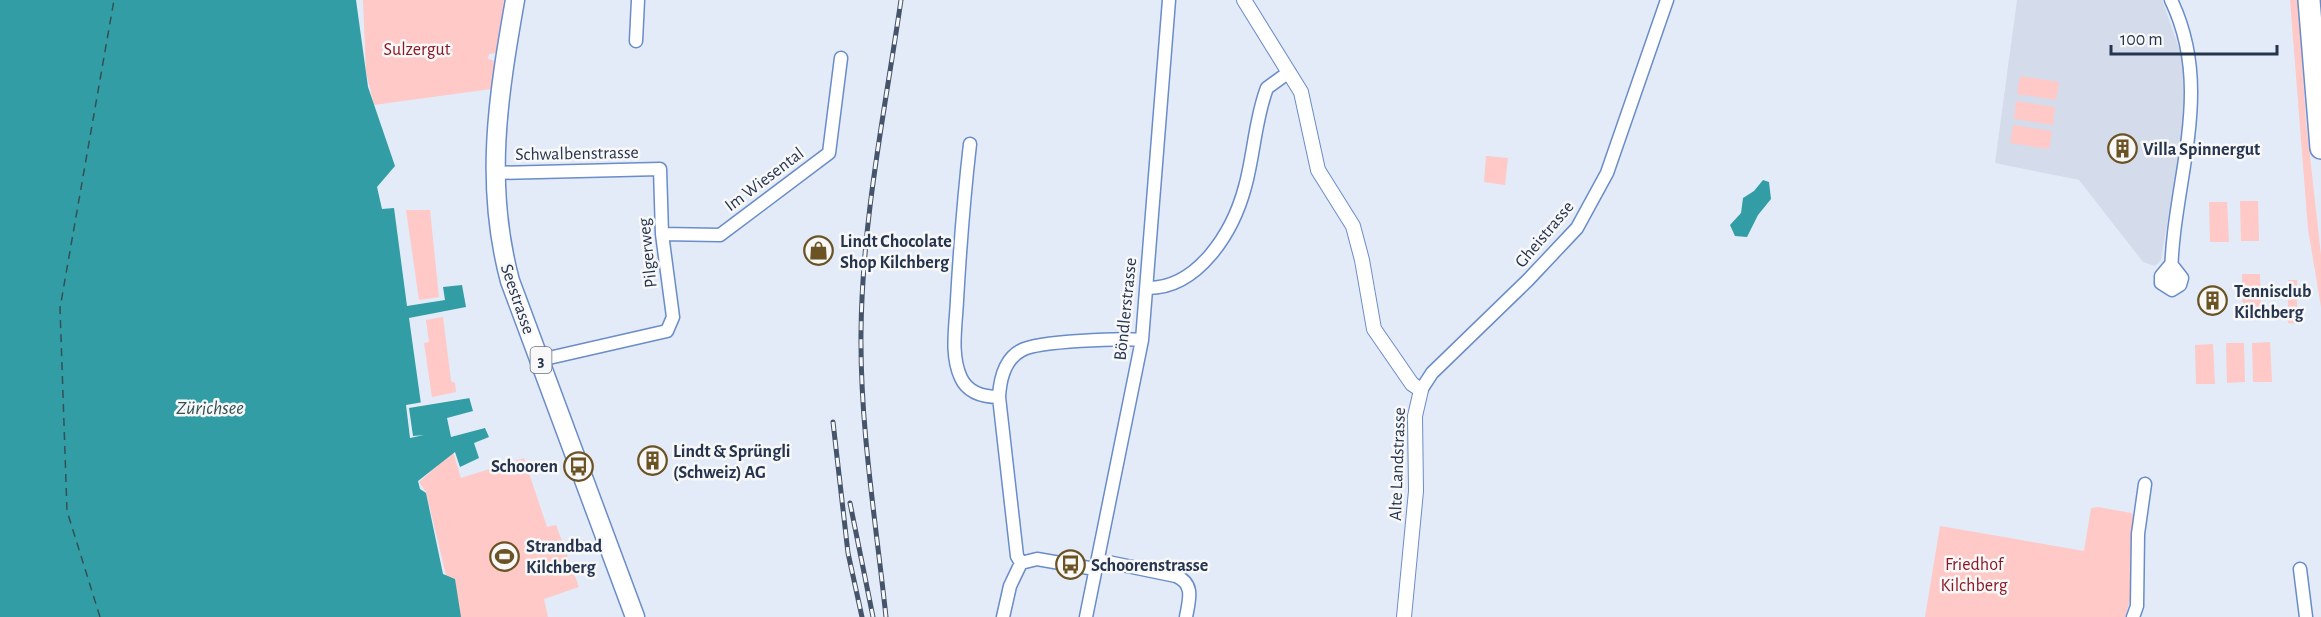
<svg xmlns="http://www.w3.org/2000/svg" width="2321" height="617" font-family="'Alegreya Sans',sans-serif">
<rect width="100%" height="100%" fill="#e3ebf8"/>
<path fill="#d4dceb" d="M2017 0H2162L2184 62 2186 90 2181 141 2161 260 2155 266 2143 262 2079 180 1995 163Z"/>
<path fill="#fec9c6" d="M363 0H504L496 53 489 54 488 59 495 61 491 89 374 105 366 72Z
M2290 0H2298L2306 121 2321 255V307L2308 229Z
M2020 76 2059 82 2056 100 2017 94Z
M2016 101 2055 107 2053 125 2014 119Z
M2013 125 2052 131 2049 149 2010 143Z
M1486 156 1508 158 1505 185 1484 182Z
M2240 201H2258L2259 241H2241Z
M2209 202H2227L2229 242H2210Z
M406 210H430L439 297 419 300Z
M2242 274H2260L2261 313 2243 314Z
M2288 280H2297V324L2288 323Z
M443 317 451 381 455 383 456 392 432 397 424 343 429 342 426 320Z
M2270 342 2272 382H2253L2252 343Z
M2226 343H2244L2245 382 2227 383Z
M2213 344 2215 384H2196L2195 345Z
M453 452 461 478 524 458 547 527 556 525 579 587 544 599 548 617H456L426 492 419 482Z
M2098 507 2131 513 2133 515 2131 597 2125 617H1925L1940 526 2084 551 2091 508Z"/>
<path fill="#329da5" d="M0 0H356L368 87 395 166 377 187 382 209 394 208 407 306 445 300 443 287 462 285 466 307 409 318 421 404 469 397 473 411 447 418 451 437 485 428 489 437 474 443 479 458 460 467 455 452 418 481 420 489 426 493 443 574 455 579 461 617H0Z
M1763 180 1769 182 1771 199 1758 215 1747 237 1735 236 1730 225 1741 213 1743 198 1754 191Z"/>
<path fill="#e3ebf8" d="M469 394 470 398 409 408 413 436 424 435 410 438 406 405Z"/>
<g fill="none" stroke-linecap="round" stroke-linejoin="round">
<path stroke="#325154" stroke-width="1.5" stroke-dasharray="8 6" stroke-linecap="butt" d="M100 617 67 511 60 308 114 0"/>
<defs>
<path id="minor" d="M636 41 638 0
M970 144C964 196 960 248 957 300 956 325 950 355 961 378 968 393 983 397 999 397
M494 173 660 169 662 234 673 317 667 331 540 360
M662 234 720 235 829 153 841 58
M2171 264 2182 278 2180 285 2172 290 2161 283V276Z
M2171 280C2171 183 2216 93 2171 0
M1147 288C1198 289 1233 232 1245 187 1254 155 1255 119 1267 88L1289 72
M1421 390 1432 373 1528 280 1577 228 1607 173 1667 0
M1098 560 1176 576C1195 584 1189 600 1186 617
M1021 563 1017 556 999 397C1000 379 1004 359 1022 350 1039 341 1121 338 1142 340
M2300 569 2306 617
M1003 617 1010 586 1021 563 1037 559 1095 569
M1086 617 1142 340 1169 0
M2133 617 2137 606 2138 534 2145 484"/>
<path id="tertiary" d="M1244 0 1301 92 1318 170 1353 226 1362 260 1374 329 1412 384 1421 390 1415 416 1416 491 1404 617"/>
<path id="primary" d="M515 0C498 97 484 184 510 281L635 617"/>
<path id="motorway" d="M2309 0 2321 148"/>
</defs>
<use href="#minor" stroke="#6a8cc9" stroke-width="15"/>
<use href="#tertiary" stroke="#6a8cc9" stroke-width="16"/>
<use href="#primary" stroke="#6a8cc9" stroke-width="21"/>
<use href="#motorway" stroke="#6a8cc9" stroke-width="24"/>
<use href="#minor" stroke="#fff" stroke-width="12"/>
<use href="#tertiary" stroke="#fff" stroke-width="14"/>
<use href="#primary" stroke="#fff" stroke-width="18"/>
<use href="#motorway" stroke="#fff" stroke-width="21"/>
<defs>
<path id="rail" d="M833 422 848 553 862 617
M850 503 873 617
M886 617C876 523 860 427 861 333 862 221 885 110 901 0"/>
</defs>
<use href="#rail" stroke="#45536b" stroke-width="5"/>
<use href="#rail" stroke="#f8f8f8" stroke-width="3" stroke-dasharray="9" stroke-linecap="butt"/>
</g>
<defs>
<symbol id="building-ring" viewBox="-11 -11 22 22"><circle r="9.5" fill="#f8f8f8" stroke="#6b5324" stroke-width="1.5"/><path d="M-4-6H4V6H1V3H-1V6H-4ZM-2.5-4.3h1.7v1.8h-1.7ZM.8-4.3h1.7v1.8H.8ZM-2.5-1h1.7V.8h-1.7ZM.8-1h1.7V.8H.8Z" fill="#6b5324"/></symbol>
<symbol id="shop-ring" viewBox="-11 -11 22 22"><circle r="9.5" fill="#f8f8f8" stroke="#6b5324" stroke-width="1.5"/><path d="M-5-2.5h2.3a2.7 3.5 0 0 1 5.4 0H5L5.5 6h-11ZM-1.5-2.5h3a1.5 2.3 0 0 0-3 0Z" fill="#6b5324"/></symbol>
<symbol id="bus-ring" viewBox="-11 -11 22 22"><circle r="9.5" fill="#f8f8f8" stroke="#6b5324" stroke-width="1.5"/><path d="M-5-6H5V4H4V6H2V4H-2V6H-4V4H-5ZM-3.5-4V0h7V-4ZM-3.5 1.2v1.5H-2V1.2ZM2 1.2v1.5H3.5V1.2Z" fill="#6b5324"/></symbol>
<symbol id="stadium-ring" viewBox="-11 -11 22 22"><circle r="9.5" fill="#f8f8f8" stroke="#6b5324" stroke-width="1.5"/><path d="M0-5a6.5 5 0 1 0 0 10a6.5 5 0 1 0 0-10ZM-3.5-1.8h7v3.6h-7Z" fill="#6b5324"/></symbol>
</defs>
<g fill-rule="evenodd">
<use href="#building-ring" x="2106" y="132" width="33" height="33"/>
<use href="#shop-ring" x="802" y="234" width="33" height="33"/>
<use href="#building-ring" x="2196" y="284" width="33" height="33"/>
<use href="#building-ring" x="636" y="444" width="33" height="33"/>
<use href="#bus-ring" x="562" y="450" width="33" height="33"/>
<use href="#stadium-ring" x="488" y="540" width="33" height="33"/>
<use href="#bus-ring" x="1054" y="548" width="33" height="33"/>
</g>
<g text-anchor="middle" stroke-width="5" stroke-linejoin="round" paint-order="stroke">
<rect fill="#f8f8f8" stroke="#657082" stroke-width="1.5" x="530.5" y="347" width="21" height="26" rx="4.5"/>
<g font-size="16" font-weight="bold" fill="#26354f">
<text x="541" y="366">3</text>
</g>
<g font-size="18" fill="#8c1824" stroke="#f8f8f8">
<text x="417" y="55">Sulzergut</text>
<text x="1974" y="570">Friedhof<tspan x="1974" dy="21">Kilchberg</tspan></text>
</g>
<g font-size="18" font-weight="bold" fill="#26354f" stroke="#f8f8f8" text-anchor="start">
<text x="2143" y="155">Villa Spinnergut</text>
<text x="840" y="247">Lindt Chocolate<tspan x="840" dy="21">Shop Kilchberg</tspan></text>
<text x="2234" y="297">Tennisclub<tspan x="2234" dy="21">Kilchberg</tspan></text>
<text x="673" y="457">Lindt &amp; Sprüngli<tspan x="673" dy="21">(Schweiz) AG</tspan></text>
<text x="558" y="472" text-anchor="end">Schooren</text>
<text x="526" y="552">Strandbad<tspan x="526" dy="21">Kilchberg</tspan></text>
<text x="1091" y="571">Schoorenstrasse</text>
</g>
<g font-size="18" fill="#26354f" stroke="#f8f8f8">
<text transform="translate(577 153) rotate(-1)" y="6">Schwalbenstrasse</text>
<text transform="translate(764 179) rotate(-37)" y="6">Im Wiesental</text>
<text transform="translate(1544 234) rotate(-50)" y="6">Gheistrasse</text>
<text transform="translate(647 253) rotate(-96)" y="6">Pilgerweg</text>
<text transform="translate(518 299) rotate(71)" y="6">Seestrasse</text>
<text transform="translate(1125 309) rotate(-84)" y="6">Böndlerstrasse</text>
<text transform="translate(1397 464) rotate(-88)" y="6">Alte Landstrasse</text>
</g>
<g font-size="20" font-style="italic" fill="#325154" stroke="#f8f8f8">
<text x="210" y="414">Zürichsee</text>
</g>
</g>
<path d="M2111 45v9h166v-9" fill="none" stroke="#26354f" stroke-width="3"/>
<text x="2120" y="45" font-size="18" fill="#26354f" stroke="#f8f8f8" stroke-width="4.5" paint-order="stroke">100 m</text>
</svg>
